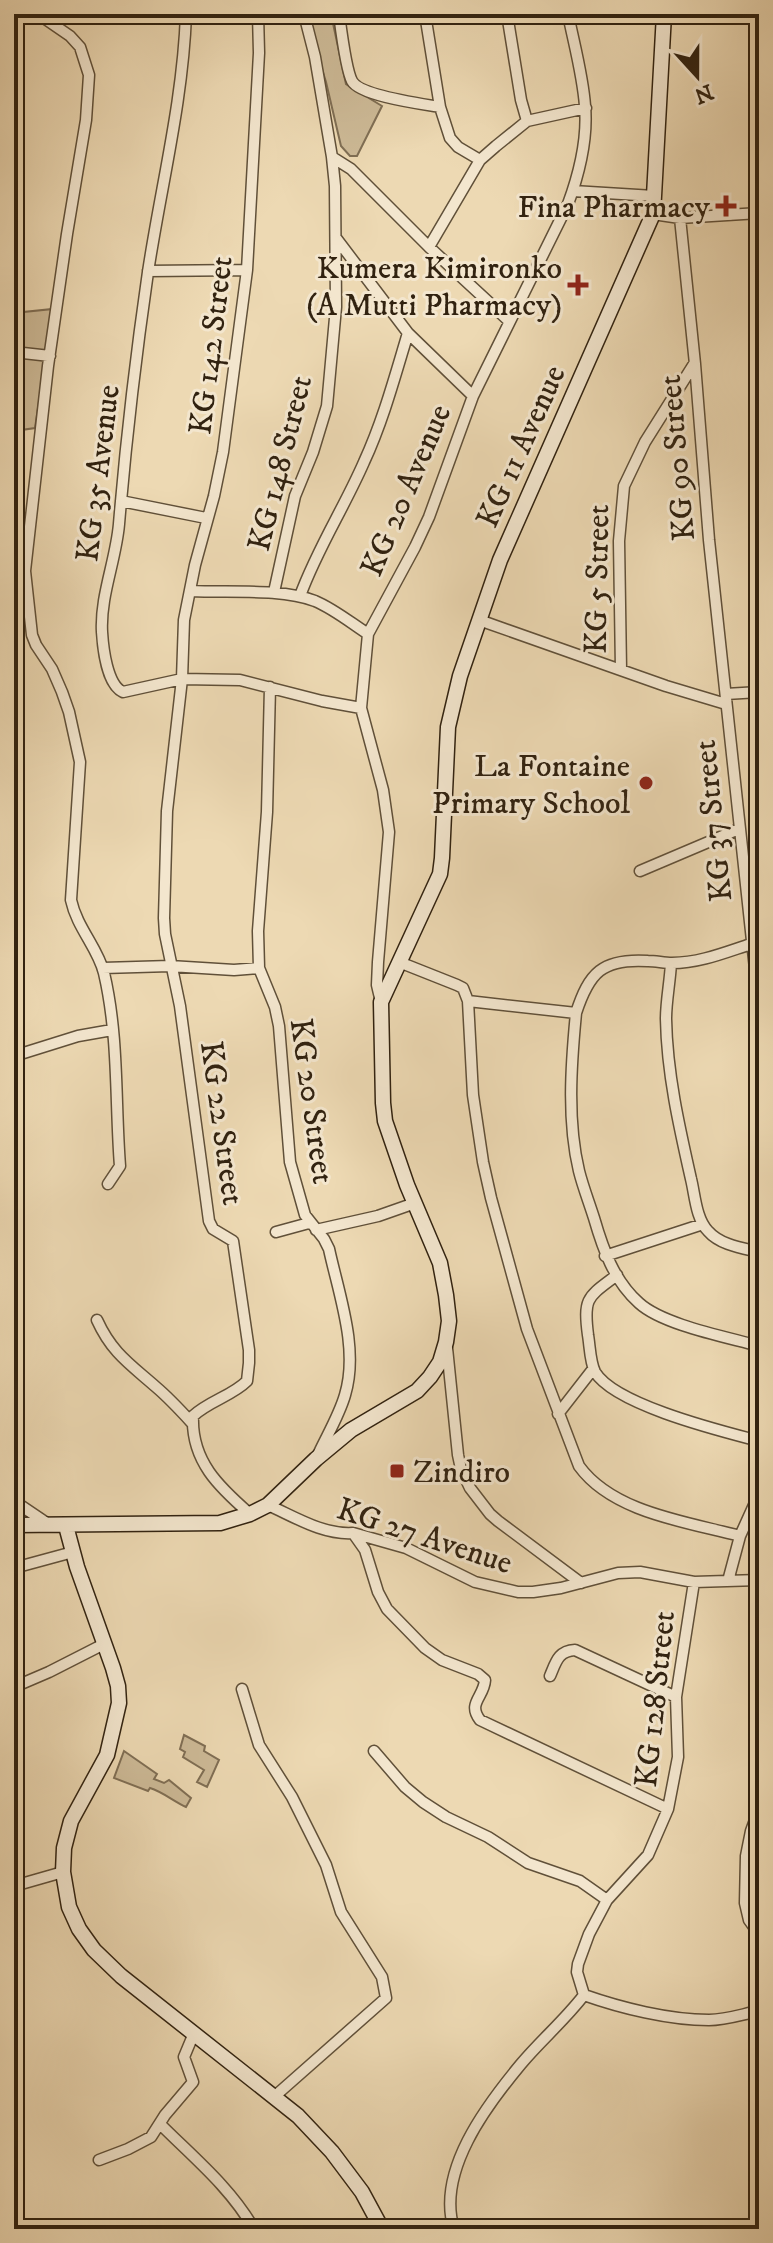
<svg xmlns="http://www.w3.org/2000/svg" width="773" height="2243" font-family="'IM FELL DW Pica',serif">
<rect width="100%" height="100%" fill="#edd9b3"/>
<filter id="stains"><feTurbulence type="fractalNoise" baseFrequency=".0025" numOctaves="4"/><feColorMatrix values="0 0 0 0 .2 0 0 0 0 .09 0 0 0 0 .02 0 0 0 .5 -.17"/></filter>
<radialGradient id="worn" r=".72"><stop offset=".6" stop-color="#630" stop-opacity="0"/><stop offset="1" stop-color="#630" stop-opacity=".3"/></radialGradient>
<path fill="#cdba97" stroke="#7f6e54" stroke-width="2" d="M305 14H331L346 84 382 106 357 156H350L341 146 326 82Z
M53 309 35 428 14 431V313Z
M184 1735 205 1746 204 1751 219 1760 207 1787 197 1782 204 1770 183 1757 185 1752 180 1749Z
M124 1751 157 1774 154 1779 164 1783 169 1780 191 1798 186 1807C173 1801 163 1792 150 1788L148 1791 114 1778Z"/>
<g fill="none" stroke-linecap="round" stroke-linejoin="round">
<defs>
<path id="minor" d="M38 14 70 36 80 47 89 75 86 120 67 234 48 366 25 571 32 635 36 645 52 669 62 692 69 712 80 762 71 900C77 928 98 948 104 973 119 1037 115 1102 120 1166L108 1184
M186 14C183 101 161 186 148 272 136 355 126 440 119 524 116 560 100 596 102 632 103 648 107 685 123 692L182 679 240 680 322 701 361 708
M339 14C341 29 346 70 352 81 360 96 423 104 440 107
M425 14 440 107 450 138 458 147 480 160
M507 14 521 100 527 121
M332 157 351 169 429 247 509 321
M573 191 654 196
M653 214 680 218 759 213
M680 218 695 364 709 540 759 1006
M336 238 408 333 473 396
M429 247 480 160 496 146 527 121 586 108
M148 271 247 270
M14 352 50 356
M121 501 206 518
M191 591C228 593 281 588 315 601 334 609 351 623 368 634
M274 592 295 496 313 452 327 406 336 307 335 186 332 157 315 57 304 14
M300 596C317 549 344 508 364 462 383 421 395 376 408 333
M479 620 666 686 726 704
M621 670 619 541 624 486 645 442 694 364
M270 687 267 812 258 931 259 968 275 1007 279 1026 290 1162 305 1215 324 1239 329 1249C339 1295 359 1349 345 1395 339 1416 326 1437 317 1457
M726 694 759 692
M640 871 739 829
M399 962 457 985 463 988 468 1001 576 1013C589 973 602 958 648 961 656 961 664 963 672 963 700 963 726 952 751 944
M671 963C670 982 666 1001 666 1019 667 1073 679 1126 691 1179 695 1195 696 1219 708 1231 720 1245 742 1248 759 1252
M103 968 170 966 234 970 259 968
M468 1001 473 1095 483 1162 491 1198 527 1329 579 1466C613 1513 688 1522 740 1536
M381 1002 377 985 378 962 389 832 383 790 361 708 368 634 415 547 429 517 473 396 568 204C579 174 588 140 585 106 583 76 574 44 568 14
M576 1013C571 1065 567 1121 579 1171 583 1187 589 1202 594 1218 603 1249 614 1281 639 1303 663 1325 727 1337 759 1346
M14 1056 78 1036 112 1030
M316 1230 378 1216 415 1203
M276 1232 309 1223
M605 1256 703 1224
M617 1275C588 1297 583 1297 588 1335 590 1347 590 1362 595 1372 615 1405 721 1431 759 1441
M97 1320C112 1353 130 1364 156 1387 169 1398 181 1411 192 1423
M447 1348 458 1455 461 1469 470 1488 490 1514 498 1521 581 1583
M558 1414 593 1369
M14 1501 48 1524
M268 1505C295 1517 323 1535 353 1533L406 1548 475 1582 518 1592H533L561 1588 618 1573 640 1572 694 1582 759 1580
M250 1514C219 1487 191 1461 193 1416 209 1401 232 1396 247 1381L249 1363V1350L233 1241 213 1229 209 1221 180 1006 165 934 164 918 167 811 182 679 184 620 195 565 214 496 223 452 247 270 259 53 258 14
M353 1533 365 1550 378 1592 387 1609 425 1648 442 1660 478 1674 485 1680C484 1697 467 1703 480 1720L668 1809
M14 1568 73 1552
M728 1581 740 1536 759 1494
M550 1676C556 1662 558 1651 575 1650L676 1697
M14 1687 49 1672 104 1644
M242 1689 259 1745 292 1797 326 1865 341 1912 382 1977 386 1998 275 2096
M374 1751 405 1787 423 1802 446 1817 488 1837 528 1863 580 1881 607 1900
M759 1809 751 1831 746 1856 745 1903 749 1920 759 1934
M14 1886 63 1872
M584 1995 577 1972 578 1964 589 1934 607 1900 648 1855 668 1809 678 1757 676 1697 694 1582
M584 1995C621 2008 669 2020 709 2020 726 2020 743 2014 759 2011
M160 2124C193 2157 231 2188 254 2229
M99 2160 128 2149 151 2137 165 2115 193 2082 184 2057 194 2033
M454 2229C436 2172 486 2106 521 2064 541 2040 564 2021 584 1995"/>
<path id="secondary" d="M14 1525 220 1523 250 1514 268 1505 316 1459 351 1430 417 1391 430 1377 440 1362 446 1342 449 1321 446 1295 440 1263 407 1185 385 1121 383 1103 381 1002 440 874 442 858 448 727 460 676 500 560 653 214 664 14
M66 1526 77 1567 113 1668 118 1686 119 1703 107 1755 71 1821 64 1848 63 1872 69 1907 79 1929 94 1950 121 1976 298 2116 332 2152 362 2192 382 2229"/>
</defs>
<use href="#minor" stroke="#605039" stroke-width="13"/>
<use href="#secondary" stroke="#312210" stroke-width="17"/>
<use href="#minor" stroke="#f3e6ce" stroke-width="10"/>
<use href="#secondary" stroke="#f3e6ce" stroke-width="14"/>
</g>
<g fill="#8f2418" stroke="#f3e6ce" stroke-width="3">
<path d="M722 194h8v8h8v8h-8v8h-8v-8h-8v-8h8z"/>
<path d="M574 273h8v8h8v8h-8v8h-8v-8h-8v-8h8z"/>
<circle cx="646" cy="783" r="8"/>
<rect x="389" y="1463" width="16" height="16" rx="4"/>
</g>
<g text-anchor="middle" stroke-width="6" stroke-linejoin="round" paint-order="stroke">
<g font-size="32" fill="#312210" stroke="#f3e6ce" text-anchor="end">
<text x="710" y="217">Fina Pharmacy</text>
<text x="562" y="278">Kumera Kimironko<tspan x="562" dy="37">(A Mutti Pharmacy)</tspan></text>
<text x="630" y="776">La Fontaine<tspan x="630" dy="37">Primary School</tspan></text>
<text x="413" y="1482" text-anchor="start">Zindiro</text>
</g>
<g font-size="32" fill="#312210" stroke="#f3e6ce">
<text transform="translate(210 345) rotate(-83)" y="11">KG 142 Street</text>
<text transform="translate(520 446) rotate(-66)" y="11">KG 11 Avenue</text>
<text transform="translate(676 458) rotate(-95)" y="11">KG 90 Street</text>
<text transform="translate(279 463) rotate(-76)" y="11">KG 148 Street</text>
<text transform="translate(97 473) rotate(-83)" y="11">KG 35 Avenue</text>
<text transform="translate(405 490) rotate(-67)" y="11">KG 20 Avenue</text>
<text transform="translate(596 579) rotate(-89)" y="11">KG 5 Street</text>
<text transform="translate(712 821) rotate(-96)" y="11">KG 37 Street</text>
<text transform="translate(313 1101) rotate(82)" y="11">KG 20 Street</text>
<text transform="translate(223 1123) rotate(82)" y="11">KG 22 Street</text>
<text transform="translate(425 1535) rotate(18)" y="11">KG 27 Avenue</text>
<text transform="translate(654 1699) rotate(-84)" y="11">KG 128 Street</text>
</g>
</g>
<rect width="773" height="2243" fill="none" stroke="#edd9b3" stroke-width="48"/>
<rect x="16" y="16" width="741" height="2211" fill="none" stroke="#312210" stroke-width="4"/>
<rect x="24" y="24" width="725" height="2195" fill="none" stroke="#312210" stroke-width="2"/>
<g transform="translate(697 76) rotate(159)" stroke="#f3e6ce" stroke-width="6" paint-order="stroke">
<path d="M0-6L14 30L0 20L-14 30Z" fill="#312210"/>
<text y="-12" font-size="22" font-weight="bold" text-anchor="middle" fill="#312210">N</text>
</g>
<rect width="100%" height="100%" filter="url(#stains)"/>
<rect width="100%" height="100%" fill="url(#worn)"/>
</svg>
